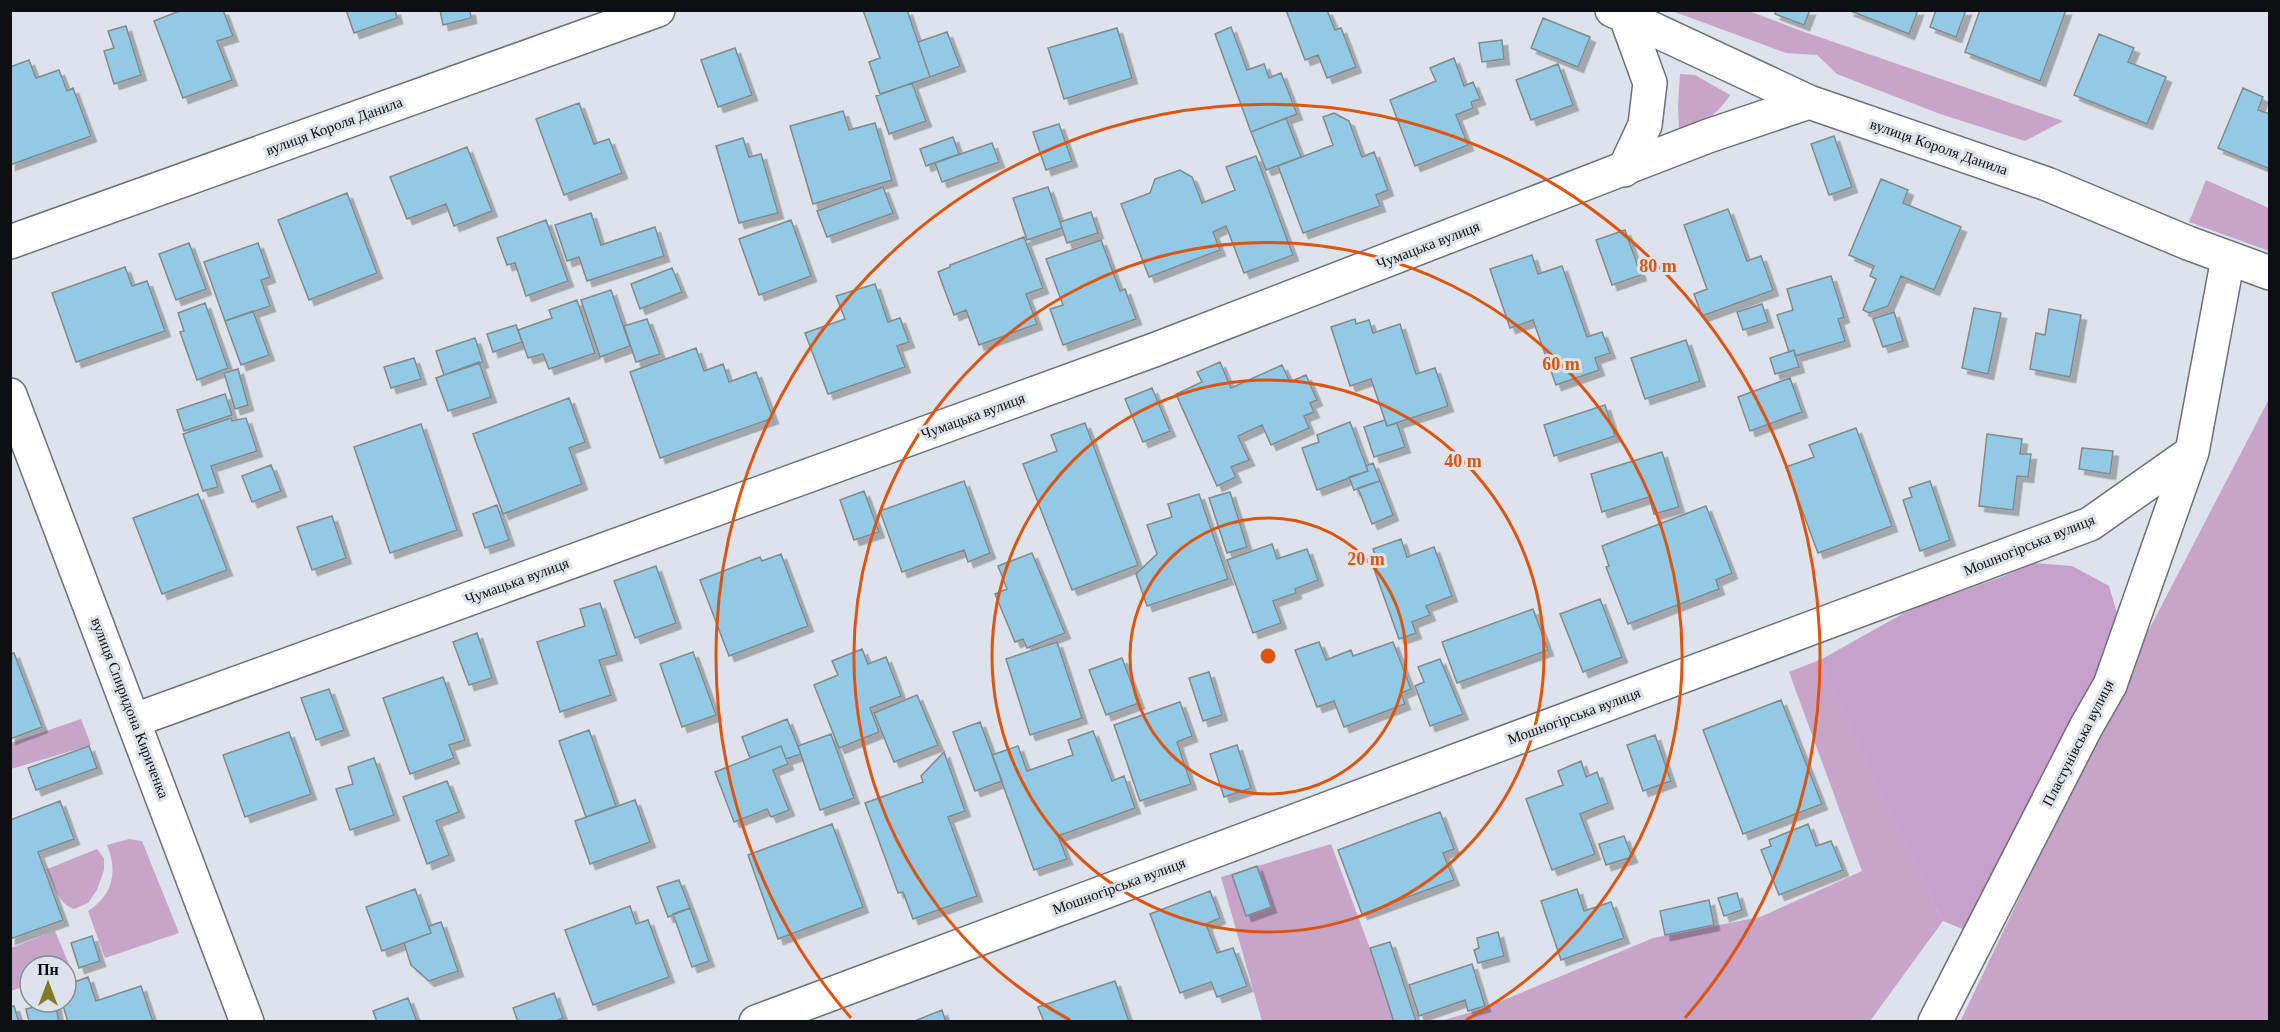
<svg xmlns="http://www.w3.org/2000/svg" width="2280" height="1032" font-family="Georgia,serif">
<defs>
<filter id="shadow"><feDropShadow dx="5.5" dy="5.5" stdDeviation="0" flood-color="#0004"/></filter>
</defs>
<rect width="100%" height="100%" fill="#dee3eb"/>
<path fill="#c7a5cb" d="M1672 11H1749L1796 29 2063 121 2025 141 1940 114 1837 74 1817 55 1786 53Z
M1680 74 1695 75 1730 95C1716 117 1702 123 1679 134L1678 105Z
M2206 180 2269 208V251L2189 222Z
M2269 399V1021L1960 1022 2128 670Z
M1822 659 1943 921 1870 1021 1437 1022 1482 1009 1653 938 1760 917 1862 871 1789 672Z
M81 719 91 745 11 769V743Z
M129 839 142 841 179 933 105 958 88 911C113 896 118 871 107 845Z
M1331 844 1397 1021H1262L1221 877Z
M97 849 104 858V870L97 890 88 903 74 909C57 903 54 885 47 869Z
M55 931 71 969 66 971V966H30V984L11 991V948Z"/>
<path fill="#c6a2ca" d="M2034 563 2072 566 2109 586 2117 613 2114 645 1967 931 1943 921 1834 689 1822 659 1911 609 1999 578Z"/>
<path fill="#92c9e4" stroke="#818a8e" stroke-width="1.5" filter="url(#shadow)" d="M182 10H223L233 36 217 41 232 80 183 98 154 21Z
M346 10H395L397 18 354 33Z
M440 10H470L471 18 443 25Z
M863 10H907L930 77 880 94 869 62 880 58Z
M1286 10H1327L1335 30 1341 28 1356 67 1327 78 1318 55 1305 60Z
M1776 10H1810L1804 25 1775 14Z
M1848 10H1918L1909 34Z
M1936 10H1966L1956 37 1930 27Z
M1980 10H2066L2040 81 1965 52Z
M1543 18 1590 37 1578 67 1531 48Z
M126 26 141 75 114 84 104 51 114 48 108 31Z
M1231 27 1247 70 1264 64 1269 78 1281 73 1297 114 1251 132 1215 34Z
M1117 28 1132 78 1064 99 1048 48Z
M947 32 960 66 930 77 918 42Z
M2099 34 2134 48 2128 62 2166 77 2147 124 2074 95Z
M1502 40 1504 59 1482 62 1479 43Z
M735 48 752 95 718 107 701 60Z
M1454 58 1464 86 1473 82 1480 99 1471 102 1473 108 1456 115 1468 145 1415 166 1390 100 1436 81 1430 68Z
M29 60 36 78 59 70 67 91 73 88 91 136 10 165V67Z
M1558 64 1573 105 1531 120 1516 80Z
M912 83 926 121 889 134 876 96Z
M2243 88 2263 97 2258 110 2270 114V169L2218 148Z
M579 103 594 144 609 139 622 173 564 195 536 119Z
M843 111 849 130 875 123 892 180 813 204 790 126Z
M1334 113 1349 121 1362 157 1374 152 1388 190 1376 195 1380 206 1303 233 1278 166 1333 145 1323 117Z
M1286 118 1301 157 1266 170 1251 132Z
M1059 124 1072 161 1046 170 1033 132Z
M1834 136 1852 187 1829 195 1811 144Z
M953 137 959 154 926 166 920 149Z
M743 138 749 157 761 154 778 213 739 223 716 146Z
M992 143 999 162 942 182 935 163Z
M467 147 492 211 454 226 446 204 407 219 390 177Z
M1256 156 1293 255 1244 273 1226 226 1213 232 1220 250 1149 277 1121 204 1150 193 1155 179 1180 170 1192 177 1202 203 1235 190 1226 167Z
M1881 179 1908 190 1903 203 1961 227 1934 290 1901 276 1888 306 1869 313 1863 310 1876 279 1870 276 1874 266 1849 255Z
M883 187 893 213 827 237 817 211Z
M1048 187 1062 228 1027 240 1013 198Z
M347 193 377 273 309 300 278 220Z
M1728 209 1747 261 1761 256 1773 290 1702 316 1694 294 1707 289 1684 225Z
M1091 212 1098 233 1067 243 1060 222Z
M591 213 601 245 655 227 664 256 587 281 579 257 567 261 555 225Z
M546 220 568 281 526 296 515 263 507 265 497 238Z
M791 220 811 276 759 295 739 239Z
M1625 230 1641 275 1612 285 1596 240Z
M1024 237 1043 288 1026 294 1037 324 979 345 966 310 954 315 938 272 950 267V265Z
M1101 240 1120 291 1125 289 1136 319 1063 345 1050 309 1063 305 1046 259Z
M189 243 206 289 176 300 159 254Z
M258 243 270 277 261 280 270 306 225 321 204 262Z
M1532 255 1538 274 1562 266 1587 337 1602 332 1610 353 1595 358 1599 370 1556 385 1533 320 1510 328 1490 269Z
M125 267 132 286 147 281 165 331 76 362 52 293Z
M672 268 682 292 640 309 631 284Z
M1831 276 1844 317 1838 319 1845 341 1795 356 1794 350 1789 352 1777 315 1793 310 1787 289Z
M875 284 888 322 900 318 909 342 897 346 905 367 828 394 805 333 845 319 836 296Z
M611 290 630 346 600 357 581 300Z
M577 300 595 353 549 369 543 354 528 358 518 330 552 318 549 310Z
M205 303 228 368 197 380 180 332 184 331 178 313Z
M1762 304 1768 322 1743 330 1737 312Z
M1974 308 2001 313 1988 374 1962 368Z
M2049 309 2081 315 2070 377 2030 369 2036 333 2045 335Z
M253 311 269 355 241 365 225 321Z
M1894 312 1903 341 1883 347 1873 319Z
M647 319 660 354 636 362 624 326Z
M1355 319 1356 324 1369 320 1373 333 1400 324 1416 374 1435 368 1448 406 1387 426 1371 379 1350 386 1331 327Z
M516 325 522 342 493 352 487 334Z
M475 338 483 362 444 375 436 351Z
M1686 340 1700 381 1645 399 1631 358Z
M696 348 704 371 723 364 729 382 756 372 773 418 660 458 630 372Z
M1794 350 1799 367 1775 374 1770 358Z
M414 358 421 379 391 388 384 367Z
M479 362 491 397 448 411 436 378Z
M1220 362 1231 388 1282 365 1290 382 1306 375 1317 400 1310 403 1314 412 1304 416 1309 428 1271 445 1262 425 1238 436 1249 460 1231 467 1236 477 1217 486 1176 394 1202 382 1197 372Z
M238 369 248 405 235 409 224 373Z
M1790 378 1802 412 1750 431 1738 397Z
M1152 388 1170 431 1143 442 1125 399Z
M225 394 232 415 184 431 177 410Z
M569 398 585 442 569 448 582 484 503 514 473 434Z
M1605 405 1615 436 1554 456 1544 425Z
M231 418 232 421 246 418 257 451 211 466 218 487 203 491 183 434Z
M1385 420 1387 426 1397 423 1405 447 1374 457 1364 427Z
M1350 422 1368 471 1317 490 1302 448 1319 442 1317 435Z
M1085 423 1138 565 1072 590 1023 464 1057 451 1051 435Z
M421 424 457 530 390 553 354 447Z
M1856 428 1892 526 1818 553 1786 467 1814 457 1809 445Z
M1987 434 2022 439 2020 454H2031L2028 477 2017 476 2013 510 1979 506Z
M2082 448 2113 451 2110 474 2079 469Z
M1662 452 1679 507 1654 514 1649 497 1602 512 1591 474Z
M1373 463 1380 481 1354 490 1349 477 1368 471 1366 466Z
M271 465 281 491 252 502 242 476Z
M964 481 990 553 968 562 964 550 902 572 880 511Z
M1380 481 1393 515 1372 524 1358 488Z
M1930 481 1950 540 1920 551 1903 500 1912 497 1909 488Z
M864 491 879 532 854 540 840 500Z
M1230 492 1247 547 1227 553 1209 498Z
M198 494 227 570 162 594 133 518Z
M1199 494 1228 579 1147 606 1136 574 1157 554 1147 525 1172 517 1168 504Z
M497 505 509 540 485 548 473 514Z
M1706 506 1732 573 1716 580 1719 589 1628 624 1606 567 1609 566 1602 546Z
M332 516 346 558 312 570 297 527Z
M1401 539 1407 557 1434 547 1452 596 1426 606 1430 615 1412 622 1416 633 1399 639 1374 569 1379 567 1373 549Z
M1272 544 1277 559 1307 549 1318 580 1295 589 1296 593 1273 601 1281 623 1253 633 1227 560Z
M1032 553 1065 633 1027 648 1023 639 1015 642 995 594 1007 589 998 566Z
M781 554 808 626 729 656 700 580 760 557 762 561Z
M656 566 676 623 635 638 614 581Z
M1600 599 1622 657 1583 672 1560 614Z
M600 603 617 655 599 660 611 695 560 712 537 642 585 626 580 609Z
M1533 609 1548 650 1457 683 1442 642Z
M477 633 492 678 469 685 453 642Z
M1057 642 1082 718 1030 735 1006 659Z
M1319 642 1326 660 1351 650 1353 656 1393 642 1411 689 1401 693 1405 704 1344 727 1334 701 1317 707 1295 650Z
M862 649 868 664 886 657 901 696 870 708 879 732 839 748 814 685 838 675 832 661Z
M693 652 716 715 682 727 660 664Z
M14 653 42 727 10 739V654Z
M1122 658 1139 703 1106 715 1089 670Z
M1440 659 1463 714 1430 726 1415 686 1424 682 1418 667Z
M1209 672 1222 715 1203 721 1189 678Z
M443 677 465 740 449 745 454 758 410 774 383 698Z
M329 689 344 730 316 740 301 698Z
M917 695 938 745 894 762 874 713Z
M1781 700 1822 804 1743 834 1703 730Z
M1180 702 1192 736 1177 742 1191 784 1140 801 1114 725Z
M787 719 801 754 786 759 781 746 750 758 742 737Z
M980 722 1002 781 975 791 953 732Z
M589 730 616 806 586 817 559 741Z
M1093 731 1112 781 1124 776 1135 808 1058 836 1067 859 1034 870 992 755 1018 746 1027 771 1073 755 1068 740Z
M289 732 311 794 245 817 223 755Z
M831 734 854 798 820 810 798 746Z
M1655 735 1671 781 1643 791 1627 745Z
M1237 745 1251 788 1224 797 1210 754Z
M89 746 97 768 36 790 28 768Z
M781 746 788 764 773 770 789 810 771 817 767 809 734 822 715 772Z
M944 752 965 811 948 817 977 896 913 919 903 892 898 893 865 803 923 782 921 776Z
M374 758 394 815 350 830 336 789 353 784 348 767Z
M1581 761 1586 777 1597 772 1608 803 1580 814 1595 854 1552 870 1526 799 1563 785 1558 771Z
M447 781 459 812 436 821 449 855 427 864 403 797Z
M635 800 650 842 590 864 575 821Z
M60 801 74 839 38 852 63 920 10 939V820Z
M1440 812 1454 849 1443 853 1454 880 1362 914 1338 850Z
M832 824 863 907 778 939 748 855Z
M1808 824 1816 846 1831 841 1843 870 1779 895 1761 850 1771 846 1769 840Z
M1624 836 1632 857 1606 865 1599 844Z
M1257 866 1271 907 1246 916 1232 875Z
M679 880 690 908 668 917 657 887Z
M415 889 431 933 382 951 366 907Z
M1577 889 1584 911 1611 902 1624 938 1561 960 1541 901Z
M1210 891 1220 918 1206 924 1217 953 1233 948 1247 986 1217 997 1211 982 1180 993 1150 914Z
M1737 893 1742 910 1724 916 1718 898Z
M1709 900 1714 925 1665 935 1660 911Z
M630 906 636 924 648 920 669 977 593 1005 565 930Z
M690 908 709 961 692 967 673 914Z
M441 922 458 971 429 981 411 965 404 943 431 933 429 926Z
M1498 932 1504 956 1478 963 1474 950 1479 948 1477 938Z
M92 936 100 961 79 968 71 943Z
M1390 942 1416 1021 1414 1022H1394L1370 948Z
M1472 964 1485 1006 1468 1011 1465 1000 1419 1016 1409 985Z
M88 977 96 1001 141 986 153 1022H68L62 1002H66V985Z
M1115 981 1129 1022H1044L1038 1007Z
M554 993 563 1018 554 1022H518L513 1008Z
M408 998 417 1022H377L373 1011Z
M55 1002 59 1022H29L26 1009Z
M14 1006 19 1022H10V1007Z
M942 1010 946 1022H912Z"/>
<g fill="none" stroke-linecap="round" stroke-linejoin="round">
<defs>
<path id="minor" d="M1612 10 1809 102 2047 184 2188 243 2270 273
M1624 170 1645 125 1650 83 1626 17
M10 242 658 10
M10 395 247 1022
M135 720 1154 350 1708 136 1809 102
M756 1022 2090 524 2192 452 2228 258
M1935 1022 2086 727 2110 685 2192 452"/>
</defs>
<use href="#minor" stroke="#6c7077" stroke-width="36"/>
<use href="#minor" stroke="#fff" stroke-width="33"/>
</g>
<g fill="none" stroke="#dd550c" stroke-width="3">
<circle cx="1268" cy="656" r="138"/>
<circle cx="1268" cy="656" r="276"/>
<path d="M1070 1020A414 414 0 1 1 1466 1020"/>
<path d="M851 1018A552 552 0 1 1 1685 1018"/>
</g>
<g text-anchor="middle" stroke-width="6" stroke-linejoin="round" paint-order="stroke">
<g font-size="15" fill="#0e0f12" stroke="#dee3eb">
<text transform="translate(334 126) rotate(-20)" y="5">вулиця Короля Данила</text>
<text transform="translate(1939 147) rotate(19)" y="5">вулиця Короля Данила</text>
<text transform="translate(1428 245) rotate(-21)" y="5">Чумацька вулиця</text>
<text transform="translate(973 416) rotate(-20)" y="5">Чумацька вулиця</text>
<text transform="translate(2029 545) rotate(-22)" y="5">Мошногірська вулиця</text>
<text transform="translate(517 581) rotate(-20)" y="5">Чумацька вулиця</text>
<text transform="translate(130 708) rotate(69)" y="5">вулиця Спиридона Кириченка</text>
<text transform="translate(1574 716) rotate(-20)" y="5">Мошногірська вулиця</text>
<text transform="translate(2078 743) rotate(-63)" y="5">Пластунівська вулиця</text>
<text transform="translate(1119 886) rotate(-20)" y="5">Мошногірська вулиця</text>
</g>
</g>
<circle cx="1268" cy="656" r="9" fill="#dd550c" stroke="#dee3eb" stroke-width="3"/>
<g font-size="18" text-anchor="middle" font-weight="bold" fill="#dd550c" stroke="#dee3eb" stroke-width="6" stroke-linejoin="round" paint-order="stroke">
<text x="1658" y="272">80 m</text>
<text x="1561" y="370">60 m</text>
<text x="1463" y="467">40 m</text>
<text x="1366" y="565">20 m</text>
</g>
<rect width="2280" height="1032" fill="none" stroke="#0e0f12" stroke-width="24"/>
<g transform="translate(48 984)"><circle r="28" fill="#dee3eb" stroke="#8b8e94" stroke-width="1.5"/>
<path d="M0-4.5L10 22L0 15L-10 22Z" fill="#817c23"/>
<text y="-9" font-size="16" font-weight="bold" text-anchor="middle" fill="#0e0f12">Пн</text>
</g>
</svg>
